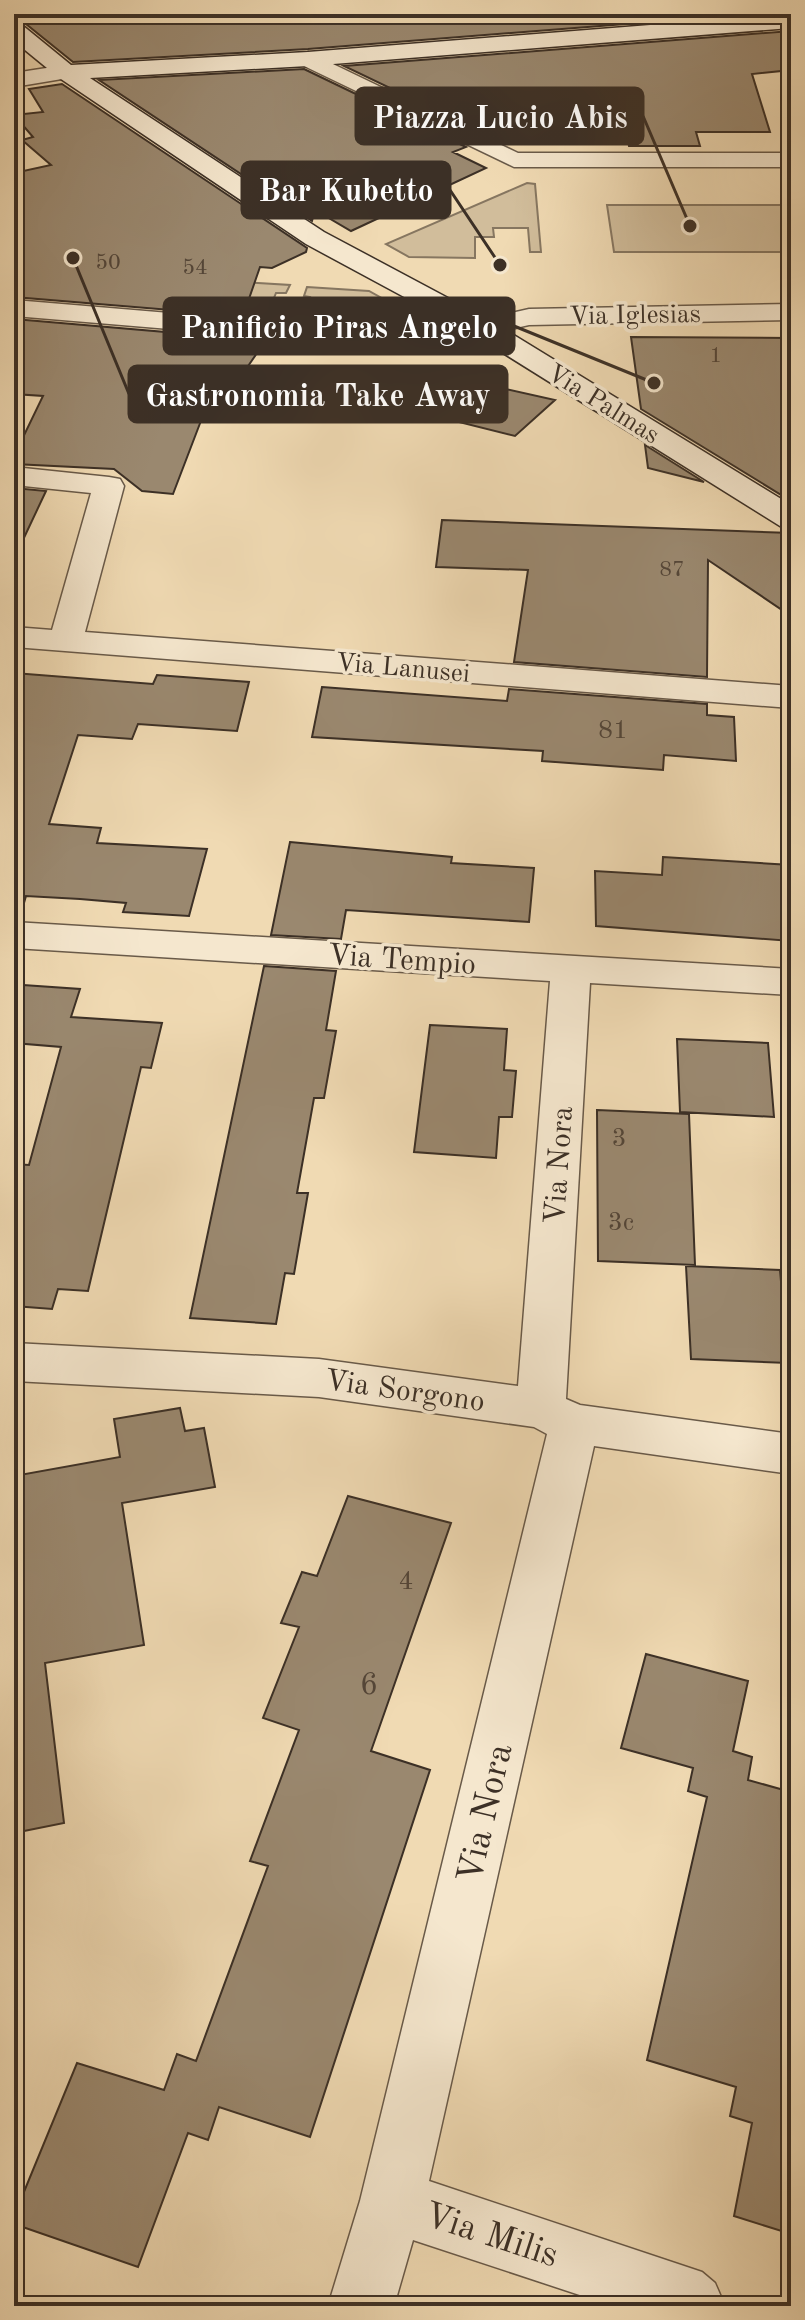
<svg xmlns="http://www.w3.org/2000/svg" width="805" height="2320" font-family="'Old Standard TT',serif">
<rect width="100%" height="100%" fill="#f0dab3"/>
<filter id="stains"><feTurbulence type="fractalNoise" baseFrequency=".0025" numOctaves="4"/><feColorMatrix values="0 0 0 0 .2 0 0 0 0 .09 0 0 0 0 .02 0 0 0 .5 -.17"/></filter>
<radialGradient id="worn" r=".72"><stop offset=".6" stop-color="#630" stop-opacity="0"/><stop offset="1" stop-color="#630" stop-opacity=".3"/></radialGradient>
<path fill="#d1bd9b" stroke="#867660" stroke-width="2" d="M527 183 535 184 541 252H530L528 228H493L494 237H475V258L409 257 386 244Z
M607 205H791V252H614Z
M178 278 290 285 286 293H276L272 303 282 304 276 318 251 315 252 309 168 301Z
M307 287 369 291 410 314 411 319 381 329 295 322 299 306H307L310 297 304 296Z"/>
<path fill="#9a886f" stroke="#3c3026" stroke-width="2" d="M70 14H753L308 49 73 62 26 24Z
M791 31V70L752 74 770 132H696L700 146H629L619 97 494 138 344 66Z
M304 69 466 147 453 152 486 168 351 231 315 210 312 221 99 80Z
M62 84 307 248 306 252 272 268 260 267 243 316 14 297V173L51 165 22 140 33 137 14 115 43 112 29 89Z
M14 319 235 338 231 349 257 353 220 407 207 405 173 494 142 491 114 469 14 464V456L43 396 14 394Z
M631 337 791 338V501L641 409Z
M393 372 501 388 555 400 515 436 387 404Z
M645 445 704 482 648 468Z
M14 488 46 491 14 559Z
M442 520 791 533V616L708 560 707 677 514 662 528 570 436 567Z
M14 673 153 684 157 675 249 682 237 731 138 724 132 739 78 735 49 824 101 828 97 843 207 849 189 916 123 912 126 903 80 899 26 896 24 903 14 902Z
M322 687 507 701 509 689 707 704V715L734 717 736 761 664 755 663 770 542 761 543 751 312 737Z
M290 842 452 857 451 863 534 868 529 922 346 910 341 939 271 935Z
M663 857 791 865V941L596 926 595 871 662 875Z
M264 966 336 971 326 1030 336 1031 324 1098H314L297 1193H308L294 1274 285 1273 276 1324 190 1318Z
M23 985 80 989 71 1017 162 1023 151 1068 141 1067 88 1291 58 1289 52 1309 14 1306V1164L29 1165 61 1047 14 1043V1010Z
M430 1025 507 1029 504 1070 516 1071 512 1117H499L496 1158 414 1152Z
M677 1039 768 1043 774 1117 680 1112Z
M597 1110 689 1114 695 1265 598 1261Z
M686 1266 780 1270 788 1363 691 1359Z
M180 1408 185 1431 204 1428 215 1487 122 1503 144 1645 45 1663 64 1823 14 1833V1476L120 1457 114 1419Z
M348 1496 451 1523 371 1751 430 1770 310 2137 219 2107 208 2140 188 2133 138 2267 14 2224V2216L77 2063 164 2090 177 2054 196 2061 268 1866 250 1861 299 1730 263 1718 299 1627 281 1623 302 1572 317 1576Z
M646 1654 748 1681 733 1751 752 1757 748 1780 791 1792V2013L786 2038H791V2234L734 2216 752 2123 730 2116 736 2087 647 2060 707 1797 688 1791 693 1768 621 1748Z"/>
<g fill="none" stroke-linecap="round" stroke-linejoin="round">
<defs>
<path id="street" d="M308 52 518 153H791V167H514L300 64 297 59Z
M66 65 74 67 77 72 74 77 14 87V73Z
M14 300 419 334 529 309 791 304V320L529 325 419 350 14 316Z
M14 467 109 477 120 479 124 486 85 632 791 686V708L14 647V627L52 630 91 493 14 485Z
M14 922 791 969V995L590 983 566 1399 580 1405 791 1434V1474L594 1446 429 2181 702 2272 715 2283 725 2306H613L413 2240 394 2306H328L360 2201 547 1434 534 1427 319 1397 14 1381V1343L319 1359 518 1386 550 981 14 948Z"/>
<path id="secondary" d="M791 14V28L308 66 90 78 324 232 491 321 791 505V528L780 526 471 333 306 244 58 77 14 41V23L22 25 71 65 308 52Z"/>
</defs>
<use href="#street" stroke="#695a49" stroke-width="3"/>
<use href="#secondary" stroke="#3c3026" stroke-width="3"/>
<use href="#street" fill="#f5e7ce" fill-rule="evenodd"/>
<use href="#secondary" fill="#f5e7ce" fill-rule="evenodd"/>
</g>
<g text-anchor="middle" stroke-width="7" stroke-linejoin="round" paint-order="stroke">
<g font-size="22" fill="#544638">
<text x="108" y="269">50</text>
<text x="195" y="274">54</text>
<text x="716" y="362">1</text>
<text x="672" y="576">87</text>
</g>
<g font-size="26" fill="#3c3026" stroke="#f5e7ce">
<text transform="translate(635 314) rotate(-1)" y="9">Via Iglesias</text>
<text transform="translate(604 403) rotate(32)" y="9">Via Palmas</text>
<text transform="translate(403 667) rotate(5)" y="9">Via Lanusei</text>
</g>
<g font-size="26" fill="#544638">
<text x="613" y="738">81</text>
<text x="619" y="1146">3</text>
<text x="621" y="1230">3c</text>
<text x="406" y="1589">4</text>
</g>
<g font-size="30" fill="#3c3026" stroke="#f5e7ce">
<text transform="translate(402 959) rotate(4)" y="10">Via Tempio</text>
<text transform="translate(558 1165) rotate(-86)" y="10">Via Nora</text>
<text transform="translate(405 1390) rotate(8)" y="10">Via Sorgono</text>
</g>
<g font-size="32" fill="#544638">
<text x="369" y="1694">6</text>
</g>
<g font-size="36" fill="#3c3026" stroke="#f5e7ce">
<text transform="translate(483 1813) rotate(-77)" y="13">Via Nora</text>
<text transform="translate(492 2233) rotate(18)" y="13">Via Milis</text>
</g>
</g>
<path fill="none" stroke="#3c3026" stroke-width="3" d="M690 226L643 116M500 265L450 190M654 383L514 326M73 258L129 394"/>
<g fill="#3c3026" stroke="#f5e7ce" stroke-width="3">
<circle cx="690" cy="226" r="8"/>
<circle cx="500" cy="265" r="8"/>
<circle cx="654" cy="383" r="8"/>
<circle cx="73" cy="258" r="8"/>
</g>
<g fill="#3c3026" stroke="#3c3026" stroke-width="3">
<rect x="356" y="88" width="287" height="56" rx="8"/>
<rect x="242" y="162" width="208" height="56" rx="8"/>
<rect x="164" y="298" width="350" height="56" rx="8"/>
<rect x="129" y="366" width="378" height="56" rx="8"/>
</g>
<g font-size="32" text-anchor="middle" font-weight="bold" fill="#fff">
<text x="500" y="128">Piazza Lucio Abis</text>
<text x="346" y="201">Bar Kubetto</text>
<text x="339" y="338">Panificio Piras Angelo</text>
<text x="318" y="406">Gastronomia Take Away</text>
</g>
<rect width="805" height="2320" fill="none" stroke="#f0dab3" stroke-width="48"/>
<rect x="16" y="16" width="773" height="2288" fill="none" stroke="#3c3026" stroke-width="4"/>
<rect x="24" y="24" width="757" height="2272" fill="none" stroke="#3c3026" stroke-width="2"/>
<rect width="100%" height="100%" filter="url(#stains)"/>
<rect width="100%" height="100%" fill="url(#worn)"/>
</svg>
